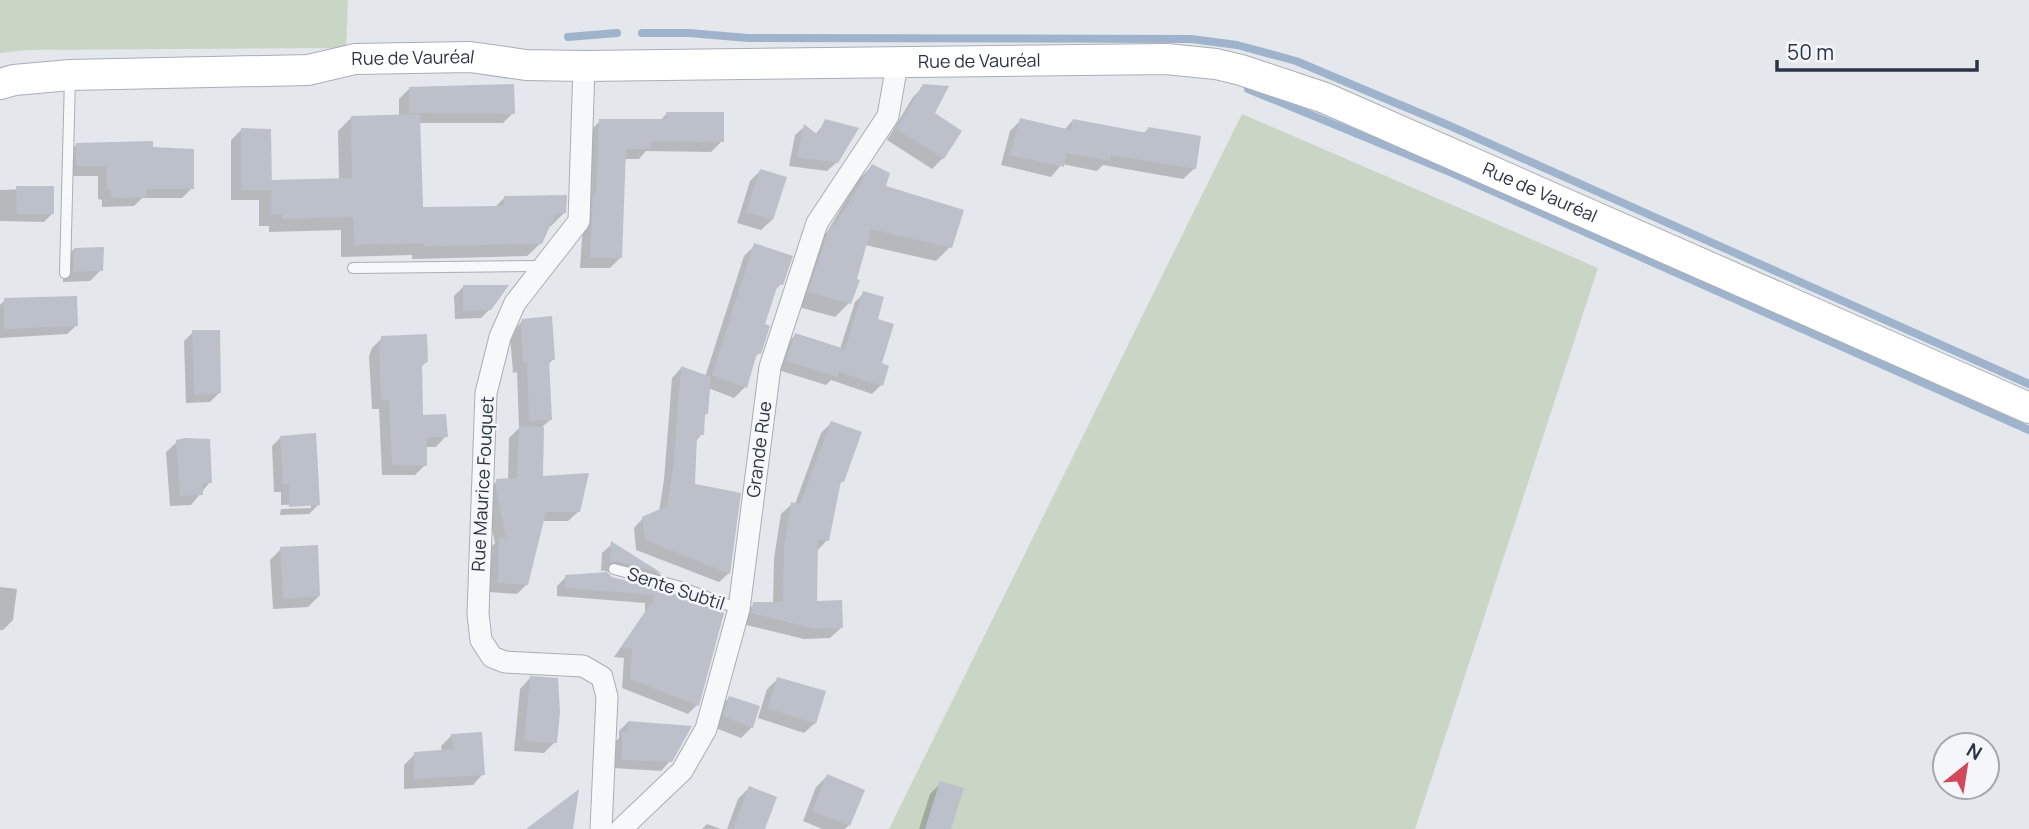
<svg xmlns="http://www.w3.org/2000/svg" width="2029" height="829" font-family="Manrope,sans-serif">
<rect width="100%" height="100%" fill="#e4e7ec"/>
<path fill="#c9d6c5" d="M0 0H348L346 48 27 50 0 53Z
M1242 114 1598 268 1415 829H889Z"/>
<path fill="#0003" d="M924 86 943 158 932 169 887 140 913 97Z
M409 89 513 113 503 123H419L422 208H494L504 198 564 213 551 226H548L541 243 527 256 412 259V255L341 257V230L269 232V226H259V200H231V140L241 130 270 184 272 181 339 180 338 131 351 118 399 117V99Z
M667 113 722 141 711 152 646 151 639 159H624L620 258 610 268H580L589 132 600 121H660Z
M1021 120 1064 130 1073 120 1143 134 1148 129 1194 169 1183 179 1103 165 1097 171 1062 164 1051 177 1001 165 1010 131Z
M826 121 837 162 827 171 789 166 795 135 804 127 815 135Z
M77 144 151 149 192 188 182 198H142L134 206 102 207V200L98 199V176H66L67 155Z
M872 166 883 187 950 247 936 261 865 245 849 303 835 317 795 306 818 241 827 232 858 180Z
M760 171 772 220 761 230 737 223 750 181Z
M53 188 52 214 44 222 0 221V190Z
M755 245 781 284 774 291 763 326 759 353 754 358 745 387 734 398 708 388 707 413 703 417 702 434 695 442 694 486 729 573 719 582 636 550 634 528 643 518 659 512 664 480 672 378 681 368 705 377 744 256Z
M74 249 101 270 90 281 63 282V260Z
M463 287 490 309 481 318 455 319 454 296Z
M864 293 876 320 880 364 881 385 872 394 831 380 826 385 778 370 786 345 795 335 840 349 855 302Z
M5 300 77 325 67 334 0 338V305Z
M523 320 553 359 548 365 550 420 542 427 541 478 579 511 568 521H542L527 584 517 594 489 592V549L495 543 486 501 487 491 497 481 508 480 509 438 519 428 517 372 513 373 510 335Z
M193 332 219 393 210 402 186 403 184 341Z
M382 338 426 362 420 368 422 417 446 436 436 447H425V465L415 475H382L379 409H372L369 356 372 348Z
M831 423 842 481 839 485 827 540 816 552 815 603 841 628 830 638 804 639 742 624 743 615 754 604H773L774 558 781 514 792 504H795L821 433Z
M281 437 318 505 309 514 280 515 281 509 311 508V504L281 505V492H274L272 446Z
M177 442 210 482 191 505 170 506 166 452Z
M612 544 661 575 652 583 601 570 603 571H601L602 553Z
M281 549 319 596 308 607 273 609 270 560Z
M566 577 611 578 722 614 697 705 688 714 622 688 624 658 614 657 645 612V603L557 596V586Z
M0 587 17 589 13 620 3 630H0Z
M530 678 555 742 544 753 514 751 520 689Z
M778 679 815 723 804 733 758 718 767 689Z
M729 698 752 727 741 738 713 727 718 708Z
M628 722 670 761 661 771 613 768 614 743 619 738V731Z
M452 735 483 774 473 785 404 789V765L415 754 442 752 441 746Z
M827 776 849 825 845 829H822L803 821 816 787Z
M941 783 949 829H919L930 794Z
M749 788 763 829H727L738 799Z
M707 824 721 829H702Z"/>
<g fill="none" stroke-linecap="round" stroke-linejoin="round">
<path stroke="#9fb4cc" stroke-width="8" d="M642 33H689L748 38 1191 39 1237 45 1296 61 1448 125 2029 384
M568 37 617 33
M1248 89 1450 172 2029 430"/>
</g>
<path fill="#bbc0ca" d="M514 84 515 114 409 113V87Z
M923 84 949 86 935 113 962 131 944 159 896 129Z
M666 112H724V142L651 141V149H626L622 258H590L593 194H596L599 119H667Z
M420 114 423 207 504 206V196L567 195 566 213 555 215 542 244 424 246V243L354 245 353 217 282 219V214H271L272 180 352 178 351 116Z
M1020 118 1071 130 1073 119 1147 133 1148 127 1201 136 1196 169 1111 155 1110 161 1066 153 1064 167 1010 155Z
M825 119 859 128 838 163 797 157 804 124 818 135Z
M241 128 271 129 272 190H241Z
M153 141V147L194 149V189H146V197L111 198V190L107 189V166H76V143Z
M872 164 890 173 886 186 964 210 952 248 871 229 857 279 860 280 851 304 808 292 829 229 832 224 835 225Z
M760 169 787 177 773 220 746 212Z
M16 186H54V214H17Z
M754 243 793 256 783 285 778 284 765 324 770 326 761 354 757 353 747 388 712 375Z
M104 247 103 271 73 272 74 248Z
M463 285H509L491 310 463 311Z
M863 291 884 297 878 319 894 324 882 363 889 366 883 386 839 372 837 377 786 361 795 333 845 349Z
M77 296 78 326 4 329V298Z
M552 316 555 360H549L552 420 529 421 527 362 523 363 521 323 522 319Z
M192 330H220L221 393 194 395Z
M427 334 428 362 422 364 423 415 446 414 448 437H427V466L392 465 389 400H381L379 343H381V336Z
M681 366 711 377 708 414H705L704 435H697L695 484 741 493 730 574 645 540 642 517 667 506 673 469Z
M831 421 862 432 844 482 841 481 829 541 818 539 817 601 842 600 843 628 815 629 751 613 753 602H783L784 546 791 502 800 504Z
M519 426 544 427 543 476 589 473 580 512H546L528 585 498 583 499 537 506 538 496 490V479L517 478Z
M316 433 320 505 289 507V484H283L280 436Z
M185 438 210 439 212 483H203V495L180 496 176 440Z
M611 541 652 567 663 574 616 561 610 563Z
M318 545 320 596 283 599 280 547Z
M607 572 612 577 675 594 724 613 699 706 630 679 632 649 621 648 651 603H654L653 595 565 588V575Z
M530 676 558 678 560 712 557 743 524 741Z
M777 677 826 691 816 724 768 708Z
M729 696 760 706 753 728 723 716Z
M628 721 692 726 672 762 622 760V732H628Z
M482 732 485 775 414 779V752L453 749 451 734Z
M827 774 865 790 850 826 812 811Z
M940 781 964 788 951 829H925Z
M749 786 777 797 765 829H733Z
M579 789 573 829H526Z"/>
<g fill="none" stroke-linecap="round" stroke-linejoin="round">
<defs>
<path id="lane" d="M353 268 542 266
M65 273 70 78
M614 569 677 586 739 609"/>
<g id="street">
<path d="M584 66 579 221 515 303 500 337 486 393 478 614 481 640 492 657 505 662 583 666 602 677 607 697 601 829"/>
<path id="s1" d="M621 829 682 771 706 729 739 609 770 367 817 223 888 116 895 76 894 61"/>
</g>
<g id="secondary">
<path id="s2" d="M0 84 14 80 70 75 308 70 355 59 470 57 526 65 584 66 1166 59 1216 64 1241 70 1325 98 2029 408"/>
</g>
</defs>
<use href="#lane" stroke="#a9aeb7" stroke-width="12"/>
<use href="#street" stroke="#a9aeb7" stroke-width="23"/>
<use href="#secondary" stroke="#a9aeb7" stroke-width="32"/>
<use href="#lane" stroke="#f7f8fa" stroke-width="10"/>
<use href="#street" stroke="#f7f8fa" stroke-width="21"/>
<use href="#secondary" stroke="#fff" stroke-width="30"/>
</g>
<g text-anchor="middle" stroke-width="5" stroke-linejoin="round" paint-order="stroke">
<g font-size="18" fill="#2b3445" stroke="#f4f6f9">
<text dy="6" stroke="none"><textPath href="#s2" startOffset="415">Rue de Vauréal</textPath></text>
<text dy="6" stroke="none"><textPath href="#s2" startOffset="982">Rue de Vauréal</textPath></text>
<text dy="6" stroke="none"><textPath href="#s2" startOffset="1568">Rue de Vauréal</textPath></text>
<text dy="6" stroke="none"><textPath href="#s1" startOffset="418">Grande Rue</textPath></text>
<text transform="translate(483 484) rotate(-87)" y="6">Rue Maurice Fouquet</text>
<text transform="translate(676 589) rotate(18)" y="6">Sente Subtil</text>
</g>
</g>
<g transform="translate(1966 766) rotate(30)"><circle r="33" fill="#f4f6f9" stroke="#a4a8b1" stroke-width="2"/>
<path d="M0-5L12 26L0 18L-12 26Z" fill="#d1495b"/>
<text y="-10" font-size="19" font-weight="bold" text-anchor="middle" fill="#2b3445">N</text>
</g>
<path d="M1777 60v10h200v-10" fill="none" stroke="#2b3445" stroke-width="3.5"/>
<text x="1787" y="60" font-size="21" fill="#2b3445" stroke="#f4f6f9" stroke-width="5" paint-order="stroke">50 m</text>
</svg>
